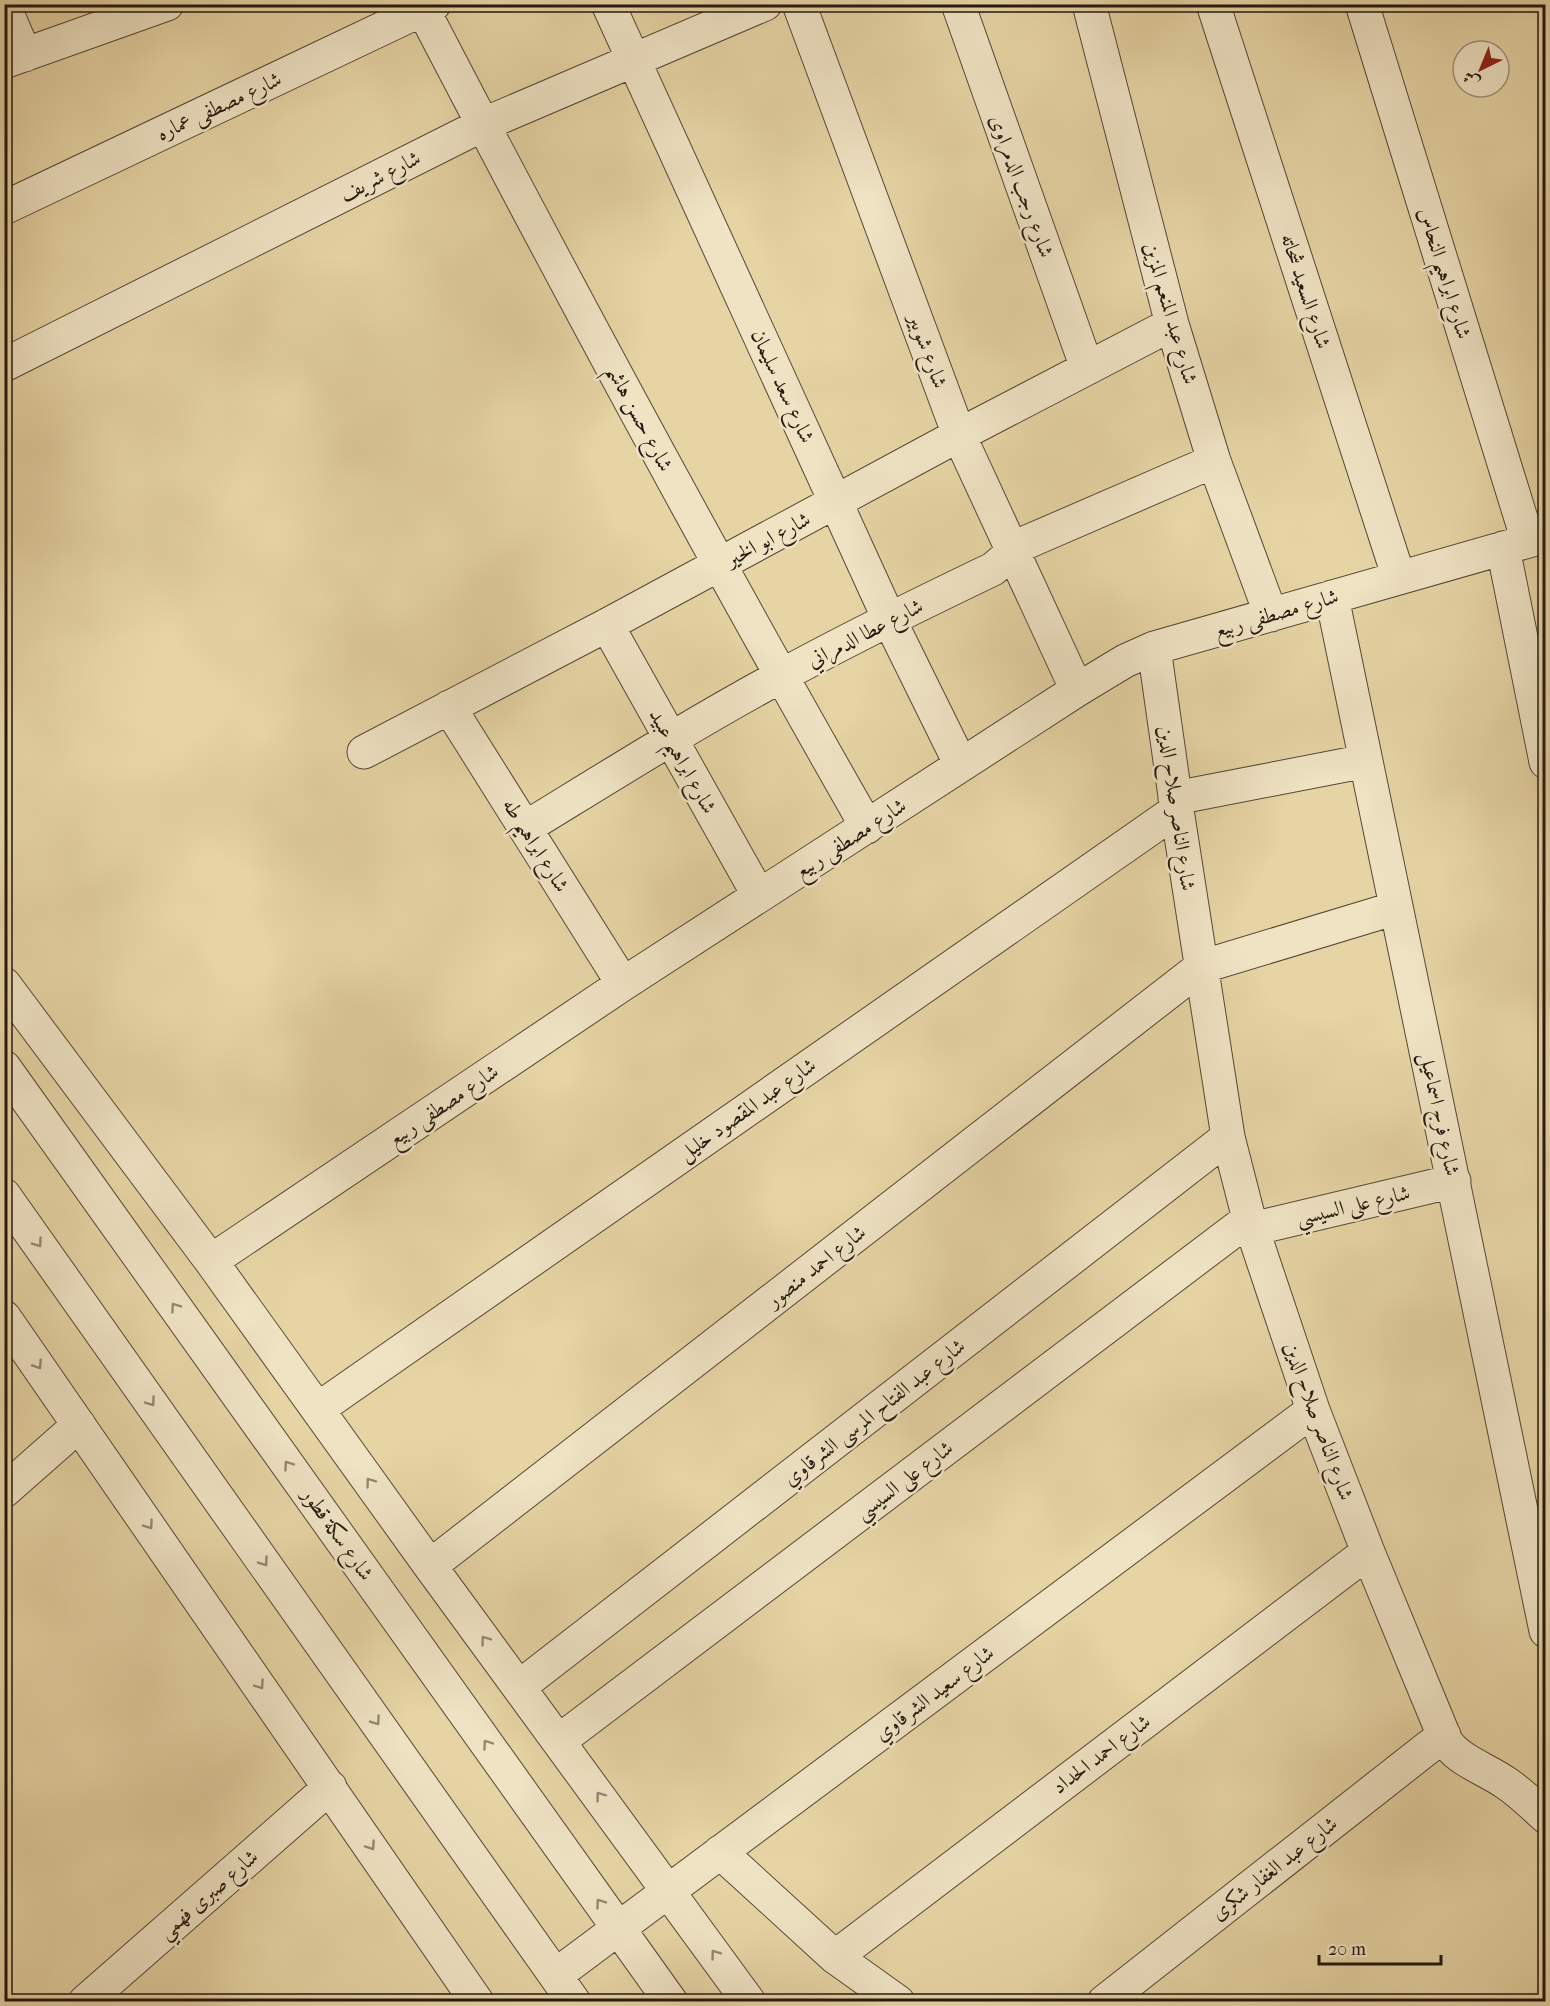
<svg xmlns="http://www.w3.org/2000/svg" width="1550" height="2006" font-family="'IM FELL French Canon',Amiri,serif">
<rect width="100%" height="100%" fill="#e6d4a5"/>
<filter id="stains"><feTurbulence type="fractalNoise" baseFrequency=".00333" numOctaves="4"/><feColorMatrix values="0 0 0 0 .2 0 0 0 0 .09 0 0 0 0 .02 0 0 0 .5 -.17"/></filter>
<radialGradient id="worn" r=".72"><stop offset=".6" stop-color="#630" stop-opacity="0"/><stop offset="1" stop-color="#630" stop-opacity=".3"/></radialGradient>
<g fill="none" stroke-linecap="round" stroke-linejoin="round">
<defs>
<path id="street" d="M420 4C564 281 712 556 867 827
M608 4 889 619 961 765
M799 4 959 435 1077 690
M958 4 1087 368
M1089 4 1172 324 1214 461 1271 615
M1213 4 1399 578
M1362 4 1528 541
M4 6 25 55
M4 62 167 4
M4 208 434 4
M4 365 482 125 765 4
M1503 548 1546 762
M1332 597 1546 1631
M607 625 759 896
M1154 648 1177 810 1228 1137 1249 1219 1313 1410 1368 1552 1446 1741C1457 1760 1488 1770 1506 1783 1521 1793 1533 1805 1546 1817
M449 707 623 984
M364 752 607 625 959 435 1172 324
M1175 798 1366 761
M525 828C610 776 694 723 781 676 850 638 922 603 993 569L1007 557 1011 549 1214 461
M4 984 211 1261 430 1566 749 2002
M4 1067 671 2002
M4 1195 574 2002
M1252 1229 1454 1181
M211 1261 623 984 1077 690 1125 661 1154 648 1546 536
M4 1317 477 2002
M318 1409 1177 810
M4 1491 79 1425
M430 1566 1201 967 1396 908
M519 1687 1228 1137
M559 1741 1249 1219
M720 1852 835 1957 898 2002
M835 1957 1368 1552
M556 1975 1313 1410
M85 2002 330 1787
M1104 2002 1444 1735"/>
</defs>
<use href="#street" stroke="#544834" stroke-width="35"/>
<use href="#street" stroke="#efe3c4" stroke-width="33"/>
</g>
<defs><path id="oneway-chevron" d="M-2-3.5L2.5 0L-2 3.5" fill="none" stroke-width="1.6" stroke-linecap="round" stroke-linejoin="round" transform="scale(1.5)"/></defs>
<g stroke="#948873">
<use href="#oneway-chevron" transform="translate(38 1243) rotate(55)"/>
<use href="#oneway-chevron" transform="translate(175 1307) rotate(-125)"/>
<use href="#oneway-chevron" transform="translate(38 1365) rotate(56)"/>
<use href="#oneway-chevron" transform="translate(151 1402) rotate(55)"/>
<use href="#oneway-chevron" transform="translate(288 1465) rotate(-125)"/>
<use href="#oneway-chevron" transform="translate(370 1482) rotate(-126)"/>
<use href="#oneway-chevron" transform="translate(149 1525) rotate(55)"/>
<use href="#oneway-chevron" transform="translate(264 1562) rotate(55)"/>
<use href="#oneway-chevron" transform="translate(485 1640) rotate(-126)"/>
<use href="#oneway-chevron" transform="translate(260 1685) rotate(55)"/>
<use href="#oneway-chevron" transform="translate(376 1721) rotate(55)"/>
<use href="#oneway-chevron" transform="translate(487 1744) rotate(-125)"/>
<use href="#oneway-chevron" transform="translate(600 1796) rotate(-126)"/>
<use href="#oneway-chevron" transform="translate(371 1846) rotate(56)"/>
<use href="#oneway-chevron" transform="translate(600 1903) rotate(-125)"/>
<use href="#oneway-chevron" transform="translate(715 1954) rotate(-126)"/>
</g>
<g text-anchor="middle" stroke-width="5" stroke-linejoin="round" paint-order="stroke">
<g font-size="21" fill="#24190f" stroke="#efe3c4">
<text transform="translate(219 106) rotate(-25)" y="7">شارع مصطفى عماره</text>
<text transform="translate(380 176) rotate(-27)" y="7">شارع شريف</text>
<text transform="translate(1022 186) rotate(70)" y="7">شارع رجب الدمراوى</text>
<text transform="translate(1445 273) rotate(73)" y="7">شارع ابراهيم النحاس</text>
<text transform="translate(1306 291) rotate(72)" y="7">شارع السعيد شحاته</text>
<text transform="translate(1171 313) rotate(74)" y="7">شارع عبد المنعم المزين</text>
<text transform="translate(928 351) rotate(70)" y="7">شارع شوبير</text>
<text transform="translate(783 386) rotate(65)" y="7">شارع سعد سليمان</text>
<text transform="translate(640 418) rotate(62)" y="7">شارع حسن هاشم</text>
<text transform="translate(768 539) rotate(-28)" y="7">شارع ابو الخير</text>
<text transform="translate(1276 613) rotate(-16)" y="7">شارع مصطفى ربيع</text>
<text transform="translate(865 633) rotate(-27)" y="7">شارع عطا الدمراني</text>
<text transform="translate(683 761) rotate(61)" y="7">شارع ابراهيم عبيد</text>
<text transform="translate(1177 808) rotate(82)" y="7">شارع الناصر صلاح الدين</text>
<text transform="translate(850 838) rotate(-33)" y="7">شارع مصطفى ربيع</text>
<text transform="translate(536 845) rotate(58)" y="7">شارع ابراهيم طه</text>
<text transform="translate(443 1105) rotate(-34)" y="7">شارع مصطفى ربيع</text>
<text transform="translate(747 1109) rotate(-35)" y="7">شارع عبد المقصود خليل</text>
<text transform="translate(1440 1114) rotate(78)" y="7">شارع فرج اسماعيل</text>
<text transform="translate(1353 1205) rotate(-13)" y="7">شارع على السيسي</text>
<text transform="translate(816 1266) rotate(-38)" y="7">شارع احمد منصور</text>
<text transform="translate(874 1412) rotate(-38)" y="7">شارع عبد الفتاح المرسى الشرقاوي</text>
<text transform="translate(1319 1421) rotate(70)" y="7">شارع الناصر صلاح الدين</text>
<text transform="translate(904 1480) rotate(-37)" y="7">شارع على السيسي</text>
<text transform="translate(338 1534) rotate(55)" y="7">شارع سكة قطور</text>
<text transform="translate(934 1693) rotate(-37)" y="7">شارع سعيد الشرقاوي</text>
<text transform="translate(1101 1754) rotate(-37)" y="7">شارع احمد الحداد</text>
<text transform="translate(1274 1868) rotate(-38)" y="7">شارع عبد الغفار شكرى</text>
<text transform="translate(208 1894) rotate(-41)" y="7">شارع صبرى فهمي</text>
</g>
</g>
<rect width="1550" height="2006" fill="none" stroke="#e6d4a5" stroke-width="24"/>
<rect x="6" y="6" width="1538" height="1994" fill="none" stroke="#24190f" stroke-width="3"/>
<rect x="12" y="12" width="1526" height="1982" fill="none" stroke="#24190f" stroke-width="1.5"/>
<g transform="translate(1481 69) rotate(223)"><circle r="28" fill="#efe3c4" stroke="#9e927c" stroke-width="1.5"/>
<path d="M0-4.5L10 22L0 15L-10 22Z" fill="#8f2418"/>
<text y="-9" font-size="16" font-weight="bold" text-anchor="middle" fill="#24190f">ش</text>
</g>
<path d="M1319 1955v9h122v-9" fill="none" stroke="#24190f" stroke-width="3"/>
<text x="1328" y="1955" font-size="18" fill="#24190f" stroke="#efe3c4" stroke-width="4.5" paint-order="stroke">20 m</text>
<rect width="100%" height="100%" filter="url(#stains)"/>
<rect width="100%" height="100%" fill="url(#worn)"/>
</svg>
